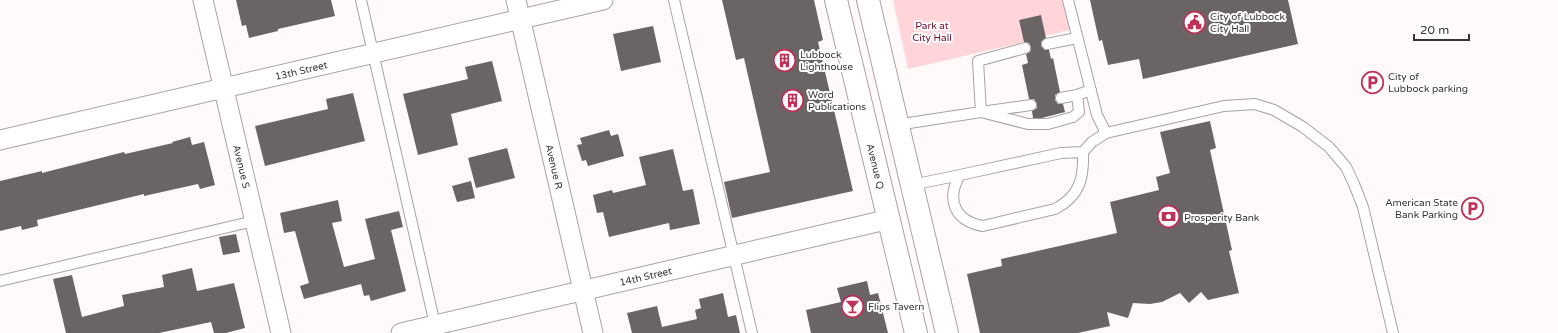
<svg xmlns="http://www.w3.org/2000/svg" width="1558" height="333" font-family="'Varela Round',sans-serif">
<rect width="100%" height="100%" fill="#fff9f9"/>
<path fill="#ffd5da" d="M893 0H1068L1074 29 1045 36 1041 15 1019 20 1024 42 908 69Z"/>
<path fill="#6b6465" d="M236 0H331L335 16 278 29V31L249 38 246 25 242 26Z
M722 0H814L823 40 818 42 853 191 732 218 724 182 770 172 744 58 736 60Z
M1090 0H1288L1298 44 1143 79 1139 59 1108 65 1102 40 1099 41Z
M1041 15 1046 38 1041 42V46L1045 50H1049L1051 59 1053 58 1060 92 1055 95V100L1058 104H1063L1065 112 1042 118H1033L1032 111 1037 108V104L1034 99H1029L1022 65 1028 63 1026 54 1030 52 1031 47 1029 43 1024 42 1019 20Z
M653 26 661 62 621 71 613 34Z
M492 61 502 101 451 114 458 145 418 155 403 94 468 79 465 67Z
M353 93 365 141 265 166 255 126 328 109 326 99Z
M1210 121 1216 148 1210 150 1232 250 1229 251 1239 293 1208 300 1201 292 1189 303 1180 293 1162 302 1150 304 1133 303 1128 318 1107 312 1110 326 1078 333H980L967 274 1002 266 1001 259 1117 233 1110 202 1159 190 1156 177 1170 173 1160 132Z
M609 130 611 136 618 134 624 156 588 166 586 160 582 161 577 145 582 144 580 138Z
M190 137 192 145 204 142 215 185 200 189 198 184 144 196V194L37 220 38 226 22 230 21 226 0 231V181L42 171V173L124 152 125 154 173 143 172 142Z
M507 148 515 178 476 188 468 158Z
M673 149 683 191 693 189 700 224 670 230 669 223 609 237 603 212 597 213 593 195 612 190 613 193 646 185 639 157Z
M471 181 475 198 457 202 452 186Z
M338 200 342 221 332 223 344 267 375 259 365 219 399 211 403 227 391 230 406 291 371 301 369 295 364 296 361 284 304 299 300 286 309 283 295 231 284 233 280 213Z
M236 234 240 252 223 255 219 237Z
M192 268 197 291 234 283 245 328 226 333H214L211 322 159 333H66L53 279 72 275 82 317 124 306 122 295 164 287 162 275Z
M867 281 870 295 878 293 888 333H811L806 310 841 302 837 288Z
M723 293 728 317 736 315 740 333H632L627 313 657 306 662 327 697 319 695 310 701 308 699 299Z"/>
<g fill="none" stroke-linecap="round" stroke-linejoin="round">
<defs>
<path id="service" d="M361 0 436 329
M674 0 752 333
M1068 0 1097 115 1106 133
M1047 44 1077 38
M1025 48 978 61 981 112 1031 105
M1061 98 1077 95
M896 125 981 112 1028 124H1048L1073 117 1079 112 1077 95 1091 90
M1083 152 1061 153 960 175C946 199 954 221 983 226L1055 209C1080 196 1084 178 1083 152L1092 142 1106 133 1224 106 1255 104 1274 110 1303 127 1329 147 1346 167 1354 184 1363 207 1393 333
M912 185 960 175
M0 281 254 221"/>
<g id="minor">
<path id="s1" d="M203 0 281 333"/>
<path id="s2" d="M516 0 593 333"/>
<path id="s3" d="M0 140 603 0"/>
<path id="s4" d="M401 333 890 219"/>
</g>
<g id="trunk">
<path id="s5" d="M836 0 916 333"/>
<path d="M868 0 947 333"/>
</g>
</defs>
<use href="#service" stroke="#a9a2a3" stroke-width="12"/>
<use href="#minor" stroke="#a9a2a3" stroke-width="21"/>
<use href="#trunk" stroke="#a9a2a3" stroke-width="24"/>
<use href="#service" stroke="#fff" stroke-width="10"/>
<use href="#minor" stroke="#fff" stroke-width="19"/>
<use href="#trunk" stroke="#fff" stroke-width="22"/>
</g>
<defs>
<symbol id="civic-ring" viewBox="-11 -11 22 22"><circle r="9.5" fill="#fff" stroke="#bf2f56" stroke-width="1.5"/><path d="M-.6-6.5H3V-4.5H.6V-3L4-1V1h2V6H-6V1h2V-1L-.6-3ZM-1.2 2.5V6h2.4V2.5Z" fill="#bf2f56"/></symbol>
<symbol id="building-ring" viewBox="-11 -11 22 22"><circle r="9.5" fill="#fff" stroke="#bf2f56" stroke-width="1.5"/><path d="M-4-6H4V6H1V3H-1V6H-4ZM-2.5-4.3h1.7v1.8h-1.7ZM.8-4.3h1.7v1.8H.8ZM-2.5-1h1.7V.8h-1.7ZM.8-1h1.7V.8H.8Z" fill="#bf2f56"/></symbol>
<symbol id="parking-ring" viewBox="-11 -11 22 22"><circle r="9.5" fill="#fff" stroke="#bf2f56" stroke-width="1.5"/><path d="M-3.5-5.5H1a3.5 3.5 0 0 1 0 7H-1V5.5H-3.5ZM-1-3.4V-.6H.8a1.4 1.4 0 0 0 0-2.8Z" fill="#bf2f56"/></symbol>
<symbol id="bank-ring" viewBox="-11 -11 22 22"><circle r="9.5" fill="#fff" stroke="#bf2f56" stroke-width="1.5"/><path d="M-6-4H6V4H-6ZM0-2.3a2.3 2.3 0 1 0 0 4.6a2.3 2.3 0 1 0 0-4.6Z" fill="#bf2f56"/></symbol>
<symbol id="bar-ring" viewBox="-11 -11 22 22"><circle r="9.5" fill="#fff" stroke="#bf2f56" stroke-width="1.5"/><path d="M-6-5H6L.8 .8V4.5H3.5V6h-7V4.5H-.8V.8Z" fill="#bf2f56"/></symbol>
</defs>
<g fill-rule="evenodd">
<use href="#civic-ring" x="1182" y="10" width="25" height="25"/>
<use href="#building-ring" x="772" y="48" width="25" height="25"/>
<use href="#parking-ring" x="1360" y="70" width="25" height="25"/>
<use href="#building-ring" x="780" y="88" width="25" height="25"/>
<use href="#parking-ring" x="1460" y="196" width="25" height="25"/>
<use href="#bank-ring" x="1156" y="204" width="25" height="25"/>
<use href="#bar-ring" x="840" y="294" width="25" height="25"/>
</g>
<g text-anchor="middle" stroke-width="4" stroke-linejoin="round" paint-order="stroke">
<g font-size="10" fill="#363334" stroke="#fff" text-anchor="start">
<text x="1210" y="20">City of Lubbock<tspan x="1210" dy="12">City Hall</tspan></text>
<text x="800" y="58">Lubbock<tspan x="800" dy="12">Lighthouse</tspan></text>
<text x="1388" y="80">City of<tspan x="1388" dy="12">Lubbock parking</tspan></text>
<text x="808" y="98">Word<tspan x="808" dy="12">Publications</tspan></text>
<text x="1458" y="206" text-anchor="end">American State<tspan x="1458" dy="12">Bank Parking</tspan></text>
<text x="1184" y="221">Prosperity Bank</text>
<text x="868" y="310">Flips Tavern</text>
</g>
<g font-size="10" fill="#730e2d" stroke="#fff">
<text x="932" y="29">Park at<tspan x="932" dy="12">City Hall</tspan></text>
</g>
<g font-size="10" fill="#363334" stroke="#fff">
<text dy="4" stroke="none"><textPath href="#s3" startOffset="309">13th Street</textPath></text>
<text dy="4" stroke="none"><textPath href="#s2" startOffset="171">Avenue R</textPath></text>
<text dy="4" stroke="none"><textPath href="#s5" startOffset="171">Avenue Q</textPath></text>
<text dy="4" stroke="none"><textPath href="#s1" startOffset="171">Avenue S</textPath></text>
<text dy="4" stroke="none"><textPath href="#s4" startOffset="251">14th Street</textPath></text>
</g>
</g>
<path d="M1414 34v6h55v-6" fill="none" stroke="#363334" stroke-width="2"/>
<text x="1420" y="34" font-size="12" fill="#363334" stroke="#ffffff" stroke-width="3" paint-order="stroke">20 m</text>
</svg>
